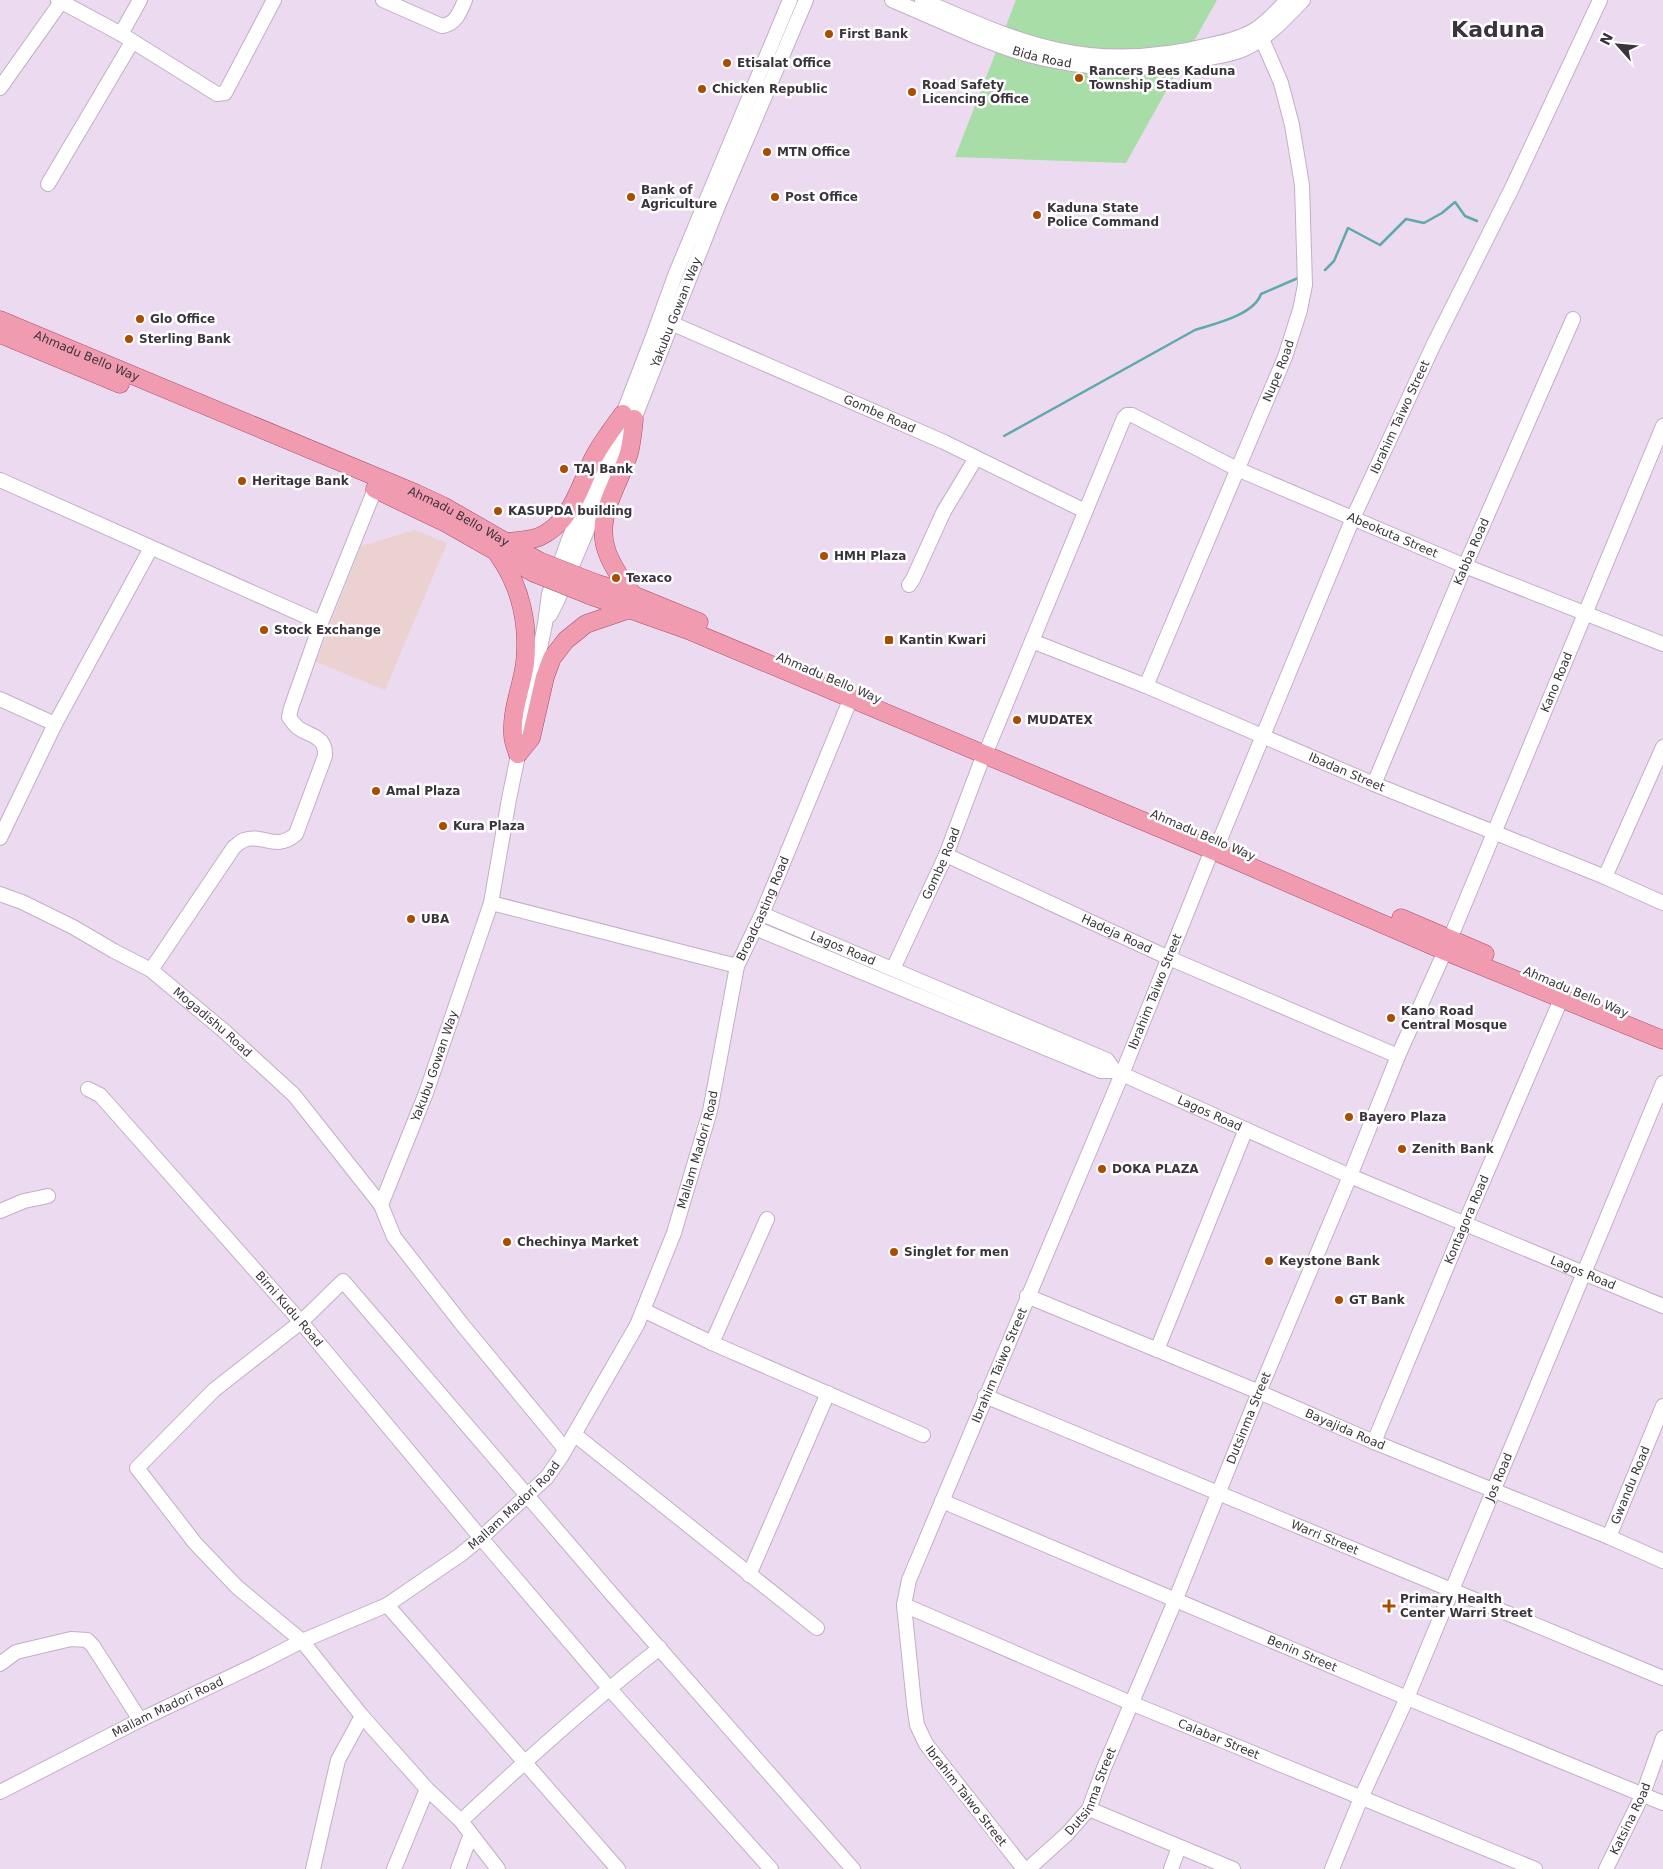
<svg xmlns="http://www.w3.org/2000/svg" width="1663" height="1869" font-family="'DejaVu Sans',sans-serif">
<rect width="100%" height="100%" fill="#ecdbf0"/>
<path fill="#ebd1d0" d="M415 530 447 543 385 690 316 662 361 546Z"/>
<path fill="#a9dda7" d="M1016 0H1217L1126 163 955 157Z"/>
<g fill="none" stroke-linecap="round" stroke-linejoin="round">
<path stroke="#5fa8ac" stroke-width="2.5" d="M1325 270 1334 261 1348 228 1380 245 1406 219 1424 223 1442 213 1455 202 1465 216 1477 221
M1004 436 1195 330C1214 324 1254 315 1261 294L1298 278"/>
<defs>
<g id="minor">
<path d="M58 0 121 34 217 94 225 93 274 0"/>
<path d="M383 0 442 26C456 24 460 12 465 0"/>
<path id="s1" d="M892 0C935 18 981 41 1025 54 1083 70 1147 73 1205 59 1217 56 1231 55 1242 50 1266 40 1286 18 1303 0"/>
<path d="M922 0C967 19 1011 40 1059 50 1110 61 1163 57 1214 44 1228 41 1244 37 1256 29 1268 21 1278 10 1287 0"/>
<path d="M121 34 140 0"/>
<path d="M0 88 61 2"/>
<path d="M48 184 132 42"/>
<path id="s2" d="M664 320 944 442 1085 511"/>
<path d="M0 480 321 623"/>
<path d="M909 585 913 579 944 511 976 458"/>
<path id="s3" d="M550 615 558 599 634 419 718 206 806 0"/>
<path id="s4" d="M1032 641 1146 686 1374 784 1605 877 1663 903"/>
<path id="s5" d="M1146 686 1285 357 1300 310 1305 285 1302 185 1292 125 1281 83 1262 39"/>
<path d="M0 699 55 724"/>
<path id="s6" d="M989 745 1124 418 1127 415H1132L1237 469 1465 566 1663 644"/>
<path id="s7" d="M1374 784 1465 566 1573 319"/>
<path d="M0 838 55 724 151 548"/>
<path id="s8" d="M1219 842 1353 518 1433 346 1512 188 1600 0"/>
<path id="s9" d="M946 855 1169 958 1398 1056"/>
<path d="M1605 877 1663 747"/>
<path id="s10" d="M0 894 22 902 73 927 114 951 151 970 223 1030 294 1095 381 1205"/>
<path d="M491 903 737 966"/>
<path id="s11" d="M762 914 1107 1060 1115 1071 1350 1176 1663 1306"/>
<path d="M755 928 1101 1071H1115"/>
<path id="s12" d="M1450 939 1663 426"/>
<path id="s13" d="M893 969 946 855 984 754"/>
<path d="M151 970 234 847C237 845 241 841 244 840 264 833 275 852 296 834L325 756C326 735 310 737 297 727 294 724 291 720 289 717L291 708 321 623 375 489"/>
<path id="s14" d="M88 1089 100 1095 301 1322 481 1538 609 1688 771 1869"/>
<path d="M0 1211 24 1201 48 1196"/>
<path id="s15" d="M1027 1296 1259 1392 1374 1442 1609 1537 1663 1561"/>
<path d="M643 1310 712 1343 923 1435"/>
<path d="M712 1343 767 1219"/>
<path d="M1157 1350 1246 1129"/>
<path id="s16" d="M985 1396 1663 1678"/>
<path d="M574 1434 817 1628"/>
<path id="s17" d="M1374 1442 1465 1223 1562 997"/>
<path id="s18" d="M565 1449 461 1323 394 1237 381 1205 426 1093 491 903 509 799 545 624 549 594 572 531 623 414 652 339 676 273 790 0"/>
<path id="s19" d="M942 1501 1407 1698 1663 1803"/>
<path id="s20" d="M1609 1537 1663 1406"/>
<path d="M749 1575 828 1393"/>
<path d="M387 1605 618 1869"/>
<path id="s21" d="M904 1605 1131 1703 1535 1869"/>
<path d="M660 1648C590 1702 525 1761 461 1821L427 1789 362 1716 302 1641 237 1587 195 1543 137 1468 214 1390 301 1322 343 1281 616 1599 853 1869"/>
<path d="M0 1664 16 1652 71 1639 87 1640 93 1646 140 1720"/>
<path id="s22" d="M0 1792 140 1720 261 1662 302 1641 387 1605 460 1555 481 1538 547 1477 561 1457 637 1325 674 1233 710 1111 737 966 762 914 851 698"/>
<path d="M1089 1809 1233 1869"/>
<path d="M461 1821 498 1869"/>
<path d="M313 1869 338 1760 362 1716"/>
<path d="M394 1869 427 1789"/>
<path d="M458 1869 471 1834"/>
<path id="s23" d="M1024 1869 926 1744 917 1725 914 1704 904 1605 909 1580 1122 1074 1212 850"/>
<path id="s24" d="M1028 1869 1067 1834 1089 1809 1104 1768 1175 1601 1259 1392 1350 1176 1398 1056 1445 951"/>
<path d="M1171 1869 1179 1847"/>
<path id="s25" d="M1332 1869 1361 1798 1407 1698 1663 1083"/>
<path id="s26" d="M1606 1869 1643 1794 1663 1738"/>
</g>
<g id="major">
<path id="s27" d="M0 320 415 493 443 506 539 561"/>
<path d="M0 334 120 384"/>
<path d="M375 489 446 523 534 573"/>
<path d="M504 542C515 541 528 541 539 537 571 523 579 488 593 459 601 443 612 429 623 414"/>
<path d="M499 556C521 587 529 625 525 663 522 686 511 711 513 735 513 741 516 748 518 754"/>
<path d="M595 583 633 595 699 622"/>
<path d="M589 595 688 630 1212 850 1445 951 1663 1040"/>
<path d="M633 595C623 582 613 568 607 552 594 516 619 486 629 453 632 442 633 430 634 419"/>
<path d="M518 754 531 738 545 677 552 658 566 640 586 624 627 610"/>
<path d="M1401 918 1485 954"/>
</g>
</defs>
<use href="#minor" stroke="#c0b0c4" stroke-width="16"/>
<use href="#major" stroke="#aa4b66" stroke-width="19"/>
<use href="#minor" stroke="#fff" stroke-width="14"/>
<use href="#major" stroke="#f19bb1" stroke-width="18"/>
<defs>
<path id="major-bridge" d="M539 561 595 583
M534 573 589 595"/>
</defs>
<use href="#major-bridge" stroke="#aa4b66" stroke-width="19" stroke-linecap="butt"/>
<use href="#major-bridge" stroke="#f19bb1" stroke-width="18"/>
</g>
<g fill="#ac4c00" stroke="#fff" stroke-width="2">
<circle cx="829" cy="34" r="5"/>
<circle cx="727" cy="63" r="5"/>
<circle cx="1079" cy="78" r="5"/>
<circle cx="702" cy="89" r="5"/>
<circle cx="912" cy="92" r="5"/>
<circle cx="767" cy="152" r="5"/>
<circle cx="631" cy="197" r="5"/>
<circle cx="775" cy="197" r="5"/>
<circle cx="1037" cy="215" r="5"/>
<circle cx="140" cy="319" r="5"/>
<circle cx="129" cy="339" r="5"/>
<circle cx="564" cy="469" r="5"/>
<circle cx="242" cy="481" r="5"/>
<circle cx="498" cy="511" r="5"/>
<circle cx="824" cy="556" r="5"/>
<circle cx="616" cy="578" r="5"/>
<circle cx="264" cy="630" r="5"/>
<rect x="884" y="635" width="10" height="10" rx="2.5"/>
<circle cx="1017" cy="720" r="5"/>
<circle cx="376" cy="791" r="5"/>
<circle cx="443" cy="826" r="5"/>
<circle cx="411" cy="919" r="5"/>
<circle cx="1391" cy="1018" r="5"/>
<circle cx="1349" cy="1117" r="5"/>
<circle cx="1402" cy="1149" r="5"/>
<circle cx="1102" cy="1169" r="5"/>
<circle cx="507" cy="1242" r="5"/>
<circle cx="894" cy="1252" r="5"/>
<circle cx="1269" cy="1261" r="5"/>
<circle cx="1339" cy="1300" r="5"/>
<path d="M1386.5 1598.5h5v5h5v5h-5v5h-5v-5h-5v-5h5z"/>
</g>
<g text-anchor="middle" stroke-width="5" stroke-linejoin="round" paint-order="stroke">
<g font-size="12" font-weight="bold" fill="#3a343c" stroke="#fff" text-anchor="start">
<text x="839" y="38">First Bank</text>
<text x="737" y="67">Etisalat Office</text>
<text x="1089" y="75">Rancers Bees Kaduna<tspan x="1089" dy="14">Township Stadium</tspan></text>
<text x="922" y="89">Road Safety<tspan x="922" dy="14">Licencing Office</tspan></text>
<text x="712" y="93">Chicken Republic</text>
<text x="777" y="156">MTN Office</text>
<text x="641" y="194">Bank of<tspan x="641" dy="14">Agriculture</tspan></text>
<text x="785" y="201">Post Office</text>
<text x="1047" y="212">Kaduna State<tspan x="1047" dy="14">Police Command</tspan></text>
<text x="150" y="323">Glo Office</text>
<text x="139" y="343">Sterling Bank</text>
<text x="574" y="473">TAJ Bank</text>
<text x="252" y="485">Heritage Bank</text>
<text x="508" y="515">KASUPDA building</text>
<text x="834" y="560">HMH Plaza</text>
<text x="626" y="582">Texaco</text>
<text x="274" y="634">Stock Exchange</text>
<text x="899" y="644">Kantin Kwari</text>
<text x="1027" y="724">MUDATEX</text>
<text x="386" y="795">Amal Plaza</text>
<text x="453" y="830">Kura Plaza</text>
<text x="421" y="923">UBA</text>
<text x="1401" y="1015">Kano Road<tspan x="1401" dy="14">Central Mosque</tspan></text>
<text x="1359" y="1121">Bayero Plaza</text>
<text x="1412" y="1153">Zenith Bank</text>
<text x="1112" y="1173">DOKA PLAZA</text>
<text x="517" y="1246">Chechinya Market</text>
<text x="904" y="1256">Singlet for men</text>
<text x="1279" y="1265">Keystone Bank</text>
<text x="1349" y="1304">GT Bank</text>
<text x="1400" y="1603">Primary Health<tspan x="1400" dy="14">Center Warri Street</tspan></text>
</g>
<g font-size="12" fill="#3a343c" stroke="#fff">
<text dy="4" stroke="none"><textPath href="#s1" startOffset="161">Bida Road</textPath></text>
<text dy="4" stroke="none"><textPath href="#s3" startOffset="328">Yakubu Gowan Way</textPath></text>
<text dy="4" stroke="none"><textPath href="#s27" startOffset="94">Ahmadu Bello Way</textPath></text>
<text dy="4" stroke="none"><textPath href="#s5" startOffset="342">Nupe Road</textPath></text>
<text dy="4" stroke="none"><textPath href="#s2" startOffset="235">Gombe Road</textPath></text>
<text dy="4" stroke="none"><textPath href="#s8" startOffset="462">Ibrahim Taiwo Street</textPath></text>
<text dy="4" stroke="none"><textPath href="#s27" startOffset="499">Ahmadu Bello Way</textPath></text>
<text dy="4" stroke="none"><textPath href="#s6" startOffset="650">Abeokuta Street</textPath></text>
<text dy="4" stroke="none"><textPath href="#s7" startOffset="252">Kabba Road</textPath></text>
<text transform="translate(829 678) rotate(23)" y="4">Ahmadu Bello Way</text>
<text dy="4" stroke="none"><textPath href="#s12" startOffset="278">Kano Road</textPath></text>
<text dy="4" stroke="none"><textPath href="#s4" startOffset="341">Ibadan Street</textPath></text>
<text transform="translate(1203 835) rotate(23)" y="4">Ahmadu Bello Way</text>
<text dy="4" stroke="none"><textPath href="#s13" startOffset="116">Gombe Road</textPath></text>
<text dy="4" stroke="none"><textPath href="#s22" startOffset="1249">Broadcasting Road</textPath></text>
<text dy="4" stroke="none"><textPath href="#s9" startOffset="188">Hadeja Road</textPath></text>
<text dy="4" stroke="none"><textPath href="#s11" startOffset="88">Lagos Road</textPath></text>
<text dy="4" stroke="none"><textPath href="#s23" startOffset="964">Ibrahim Taiwo Street</textPath></text>
<text transform="translate(1576 992) rotate(23)" y="4">Ahmadu Bello Way</text>
<text dy="4" stroke="none"><textPath href="#s10" startOffset="250">Mogadishu Road</textPath></text>
<text dy="4" stroke="none"><textPath href="#s18" startOffset="456">Yakubu Gowan Way</textPath></text>
<text dy="4" stroke="none"><textPath href="#s11" startOffset="492">Lagos Road</textPath></text>
<text dy="4" stroke="none"><textPath href="#s22" startOffset="998">Mallam Madori Road</textPath></text>
<text dy="4" stroke="none"><textPath href="#s17" startOffset="241">Kontagora Road</textPath></text>
<text dy="4" stroke="none"><textPath href="#s11" startOffset="898">Lagos Road</textPath></text>
<text dy="4" stroke="none"><textPath href="#s14" startOffset="299">Birni Kudu Road</textPath></text>
<text dy="4" stroke="none"><textPath href="#s23" startOffset="559">Ibrahim Taiwo Street</textPath></text>
<text dy="4" stroke="none"><textPath href="#s24" startOffset="508">Dutsinma Street</textPath></text>
<text dy="4" stroke="none"><textPath href="#s15" startOffset="345">Bayajida Road</textPath></text>
<text dy="4" stroke="none"><textPath href="#s25" startOffset="426">Jos Road</textPath></text>
<text dy="4" stroke="none"><textPath href="#s20" startOffset="56">Gwandu Road</textPath></text>
<text dy="4" stroke="none"><textPath href="#s22" startOffset="592">Mallam Madori Road</textPath></text>
<text dy="4" stroke="none"><textPath href="#s16" startOffset="368">Warri Street</textPath></text>
<text dy="4" stroke="none"><textPath href="#s19" startOffset="391">Benin Street</textPath></text>
<text dy="4" stroke="none"><textPath href="#s22" startOffset="188">Mallam Madori Road</textPath></text>
<text dy="4" stroke="none"><textPath href="#s21" startOffset="342">Calabar Street</textPath></text>
<text dy="4" stroke="none"><textPath href="#s24" startOffset="102">Dutsinma Street</textPath></text>
<text transform="translate(966 1796) rotate(52)" y="4">Ibrahim Taiwo Street</text>
<text dy="4" stroke="none"><textPath href="#s26" startOffset="56">Katsina Road</textPath></text>
</g>
<g font-size="22" font-weight="bold" fill="#3a343c" stroke="#fff">
<text x="1498" y="37">Kaduna</text>
</g>
</g>
<g transform="translate(1618 45) rotate(297)" stroke="#ffffff" stroke-width="4" paint-order="stroke">
<path d="M0-4L9 19L0 12L-9 19Z" fill="#3a343c"/>
<text y="-8" font-size="14" font-weight="bold" text-anchor="middle" fill="#3a343c">N</text>
</g>
</svg>
